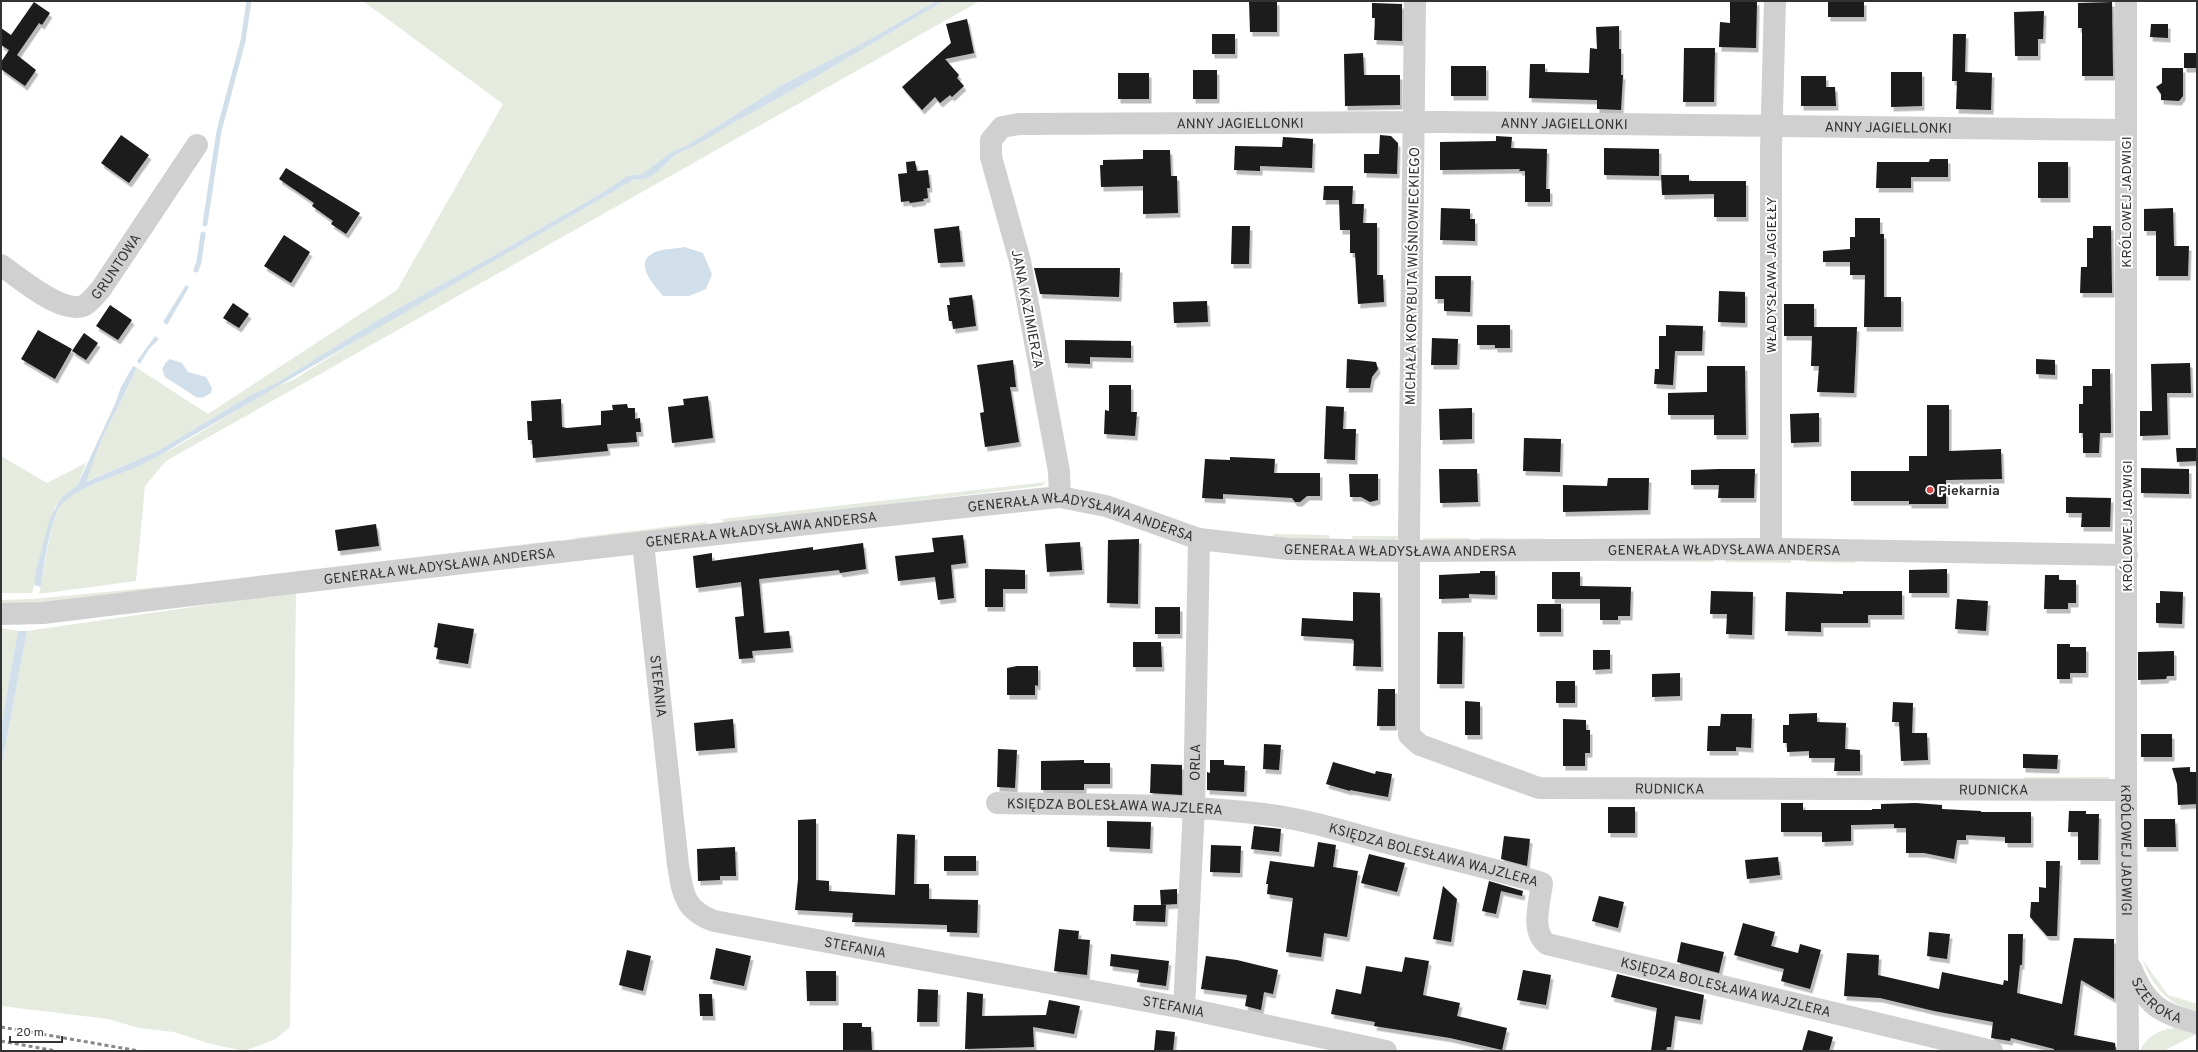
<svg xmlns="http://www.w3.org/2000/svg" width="2198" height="1052" font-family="Overpass,sans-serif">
<defs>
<filter id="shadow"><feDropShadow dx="2.5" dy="4.5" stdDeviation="0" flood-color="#0004"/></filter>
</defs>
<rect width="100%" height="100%" fill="#fff"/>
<path fill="#e5ebdf" d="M363 1H936L870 39 782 85 686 146 673 151 642 174 627 176 605 191 500 252 381 318 278 382 249 396 158 451 85 482 101 441 137 368 208 414 397 290 503 104Z
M944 1H980L166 461 145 486 136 581 39 594C44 575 50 518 61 505 76 487 121 475 142 464 189 442 232 412 277 386L293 380 372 331 635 179C652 185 669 156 683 151 701 145 716 131 733 123 805 85 874 42 944 1Z
M1 456 47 483 86 463 77 486 55 507 32 593H1Z
M1046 482 1041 486 723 524 722 519Z
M707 522 708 525 575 541V538Z
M1273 534 1329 535 1330 540 1273 538Z
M1352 536H1400L1395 540 1353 539Z
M1423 538H1470V541H1423Z
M1480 538 1553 539 1552 541H1480Z
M560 540V543L66 601 1 604V600L33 599 189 584Z
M1608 558 1714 559V562L1608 561Z
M1725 558 1791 560V563L1725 562Z
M1806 558 1855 560V563L1806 562Z
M296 592 290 1027 274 1040 244 1051 211 1044 174 1032 139 1028 108 1019 1 1006V769L27 631Z
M1 628 18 631 1 727Z
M2024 777H2109V780H2024Z
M2142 959 2168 995 2197 1004V1011C2168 1006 2152 985 2142 959Z
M2175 1028 2197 1034 2163 1051H2140C2146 1037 2159 1029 2175 1028Z"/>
<path fill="#d1dfeb" d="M936 1H944C874 42 805 85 733 123 716 132 701 145 683 151 668 156 653 185 635 179L180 443C168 450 156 458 143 464 119 476 80 485 61 505 51 516 43 571 41 587L34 585 37 567 50 518 62 497 77 486 115 404 121 387 133 366 137 368 101 441 86 482 158 451 249 396 278 382 381 318 500 252 605 191 627 176 642 174 673 151 686 146 782 85 870 39Z
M684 247 703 253 712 274 706 289 689 296H663C655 286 633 264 653 253 660 249 675 249 684 247Z
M186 285 189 287 167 325 163 322Z
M155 336 159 339 149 349 140 364 137 361Z
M170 359 182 363 188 372 206 377 212 388 211 393 202 398 196 397 165 377 162 369 166 362Z
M18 631H27L1 769V727Z"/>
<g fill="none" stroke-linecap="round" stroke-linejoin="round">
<path stroke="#d1dfeb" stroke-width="5" d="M205 224 219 131 243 41 249 1
M196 270 199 262 203 234"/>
</g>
<path fill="#1a1a1a" filter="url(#shadow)" d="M1249 1H1277V32H1250Z
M1730 1H1757L1756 48 1719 47 1720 22 1730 23Z
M1828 1H1864V17H1828Z
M34 2 50 13 42 25 39 23 17 55 36 70 25 86 1 69V62L9 50 1 45V28L11 35Z
M2112 2 2113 76H2082V28H2078V3Z
M1372 3 1402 4V41L1374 40 1375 18H1372Z
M2044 11 2043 39H2038V56H2015L2014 12Z
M967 19 974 53 945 59 959 75 957 78 964 86 952 97 950 95 940 103 935 97 922 110 902 87 951 43 946 24Z
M2151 24H2168V38L2150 37Z
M1619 26V49H1621V75H1623L1621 110 1597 109V100L1529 98 1530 64H1545V72L1589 73 1590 48 1597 49 1596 27Z
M1212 34H1235V54H1212Z
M1953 34H1966L1965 72 1992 73 1991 110 1956 109 1957 81H1952Z
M1684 48H1715L1714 102H1683Z
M1363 53 1364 75H1400V105L1345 106 1344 54Z
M2184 53H2197V68H2184Z
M1451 66H1486V96H1451Z
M2162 68H2183V96L2179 101 2161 100V94L2156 87 2162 83Z
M1193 70H1217V99H1193Z
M1891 72H1922V106L1891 107Z
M1118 73H1149V99H1118Z
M1801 76H1826V87H1835L1836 106H1801Z
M121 135 149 155 129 183 101 163Z
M1380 135 1391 136 1398 143 1397 174 1364 173V154H1379Z
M1496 136 1512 137 1511 148 1547 149 1546 189H1550V202H1525V171H1519L1520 169 1440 170V142L1496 141Z
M1283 137 1313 139 1312 168 1260 166V171L1234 170 1235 146 1282 147Z
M1604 148 1659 149V176L1604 175Z
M1143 150H1170L1171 176H1177L1178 213 1143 214V186L1101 187 1100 165H1103V160L1143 159Z
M1930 159H1948V177H1911V188H1876L1877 162H1929Z
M915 161 917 171 928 170 930 188H927L928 198 923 199 924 201 910 203 909 201 901 202 898 174 907 173 906 162Z
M2038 162H2068V198H2038Z
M286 168 360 213 346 234 331 224 333 221 312 206 314 203 279 179Z
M1661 175H1689V181H1746V217H1714V194L1662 195Z
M1324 186H1353L1352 204H1364L1363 223H1377V275H1383L1384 302 1358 304 1355 253H1350V230H1340L1339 200H1323Z
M1441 208 1470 209V219H1475V241L1440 240Z
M2173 208 2174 246H2189L2188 276H2156V231H2144V209Z
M1855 218H1880V234H1884V297H1901V327H1864L1865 275H1850V262H1823V251L1850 249V237H1855Z
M959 226 963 262 938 263 934 229Z
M1232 226H1250L1249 264H1231Z
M2093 226H2111L2112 293H2080L2081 267H2087V238H2093Z
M284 235 310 252 291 283 264 266Z
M1034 268H1120L1119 297 1040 294Z
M1435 276H1471L1470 312 1444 311V299H1435Z
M1719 291 1745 292V323L1718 322Z
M972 295 976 326 953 329 952 321H949L947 305H950L949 298Z
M1207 301 1208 322 1174 323 1173 302Z
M233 303 249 314 239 328 223 318Z
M1784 304H1814V327H1857L1854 393 1817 392 1819 366H1811L1812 336H1784Z
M110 305 132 320 118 340 96 326Z
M1477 325H1510V348H1495V345H1477Z
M1666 325 1703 326 1702 351H1675L1673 385 1654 384 1655 369H1659V336H1666Z
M38 330 72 349 55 379 21 359Z
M84 333 98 343 86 360 72 351Z
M1432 338 1458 339 1457 365H1431Z
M1065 340 1131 341V358L1090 357V364L1065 363Z
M1347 359 1376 362 1378 369 1372 377 1370 388H1346Z
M2036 359 2055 360V375L2036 374Z
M1013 360 1016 387H1010L1019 442 985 447 980 413 984 412 977 365Z
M2190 363 2191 393H2167L2168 435 2140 436V411H2152L2151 364Z
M1707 366H1745L1746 435H1714V415H1668V393L1707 392Z
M2092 369H2110L2111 433H2100L2099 453H2083V433H2079V404H2083V386H2092Z
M1109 385H1131V412H1137L1135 436 1104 434 1105 410 1109 411Z
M708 396 713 438 672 443 668 407 684 405 683 399Z
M561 399 562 427 567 428 601 425V411L613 410 612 405 627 404 628 408H635V419L640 418 641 432H636L637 442 607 444 608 451 533 458 532 440H528L527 421H532L531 401Z
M1927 405H1949V451L2001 449 2002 479 1946 480V504H1909V501H1851V471H1909V456H1927Z
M1326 406 1344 407 1343 429H1356L1355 460 1324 459Z
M1472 408V439L1440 440 1439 409Z
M1819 413V442L1791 443 1790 414Z
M1524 438 1561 439 1560 472 1523 471Z
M2176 448H2197V461L2177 462Z
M1230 457 1275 459 1274 473H1320V496H1307L1300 502H1295L1292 498 1223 494V499L1202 498 1205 459 1230 460Z
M2141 468 2189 469V494L2141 493Z
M1439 469H1477L1478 502 1440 503Z
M1719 469H1755L1754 498H1718L1719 485H1691V470Z
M1349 474H1378V500L1370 502 1361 497H1350Z
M1608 478H1649L1648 510 1563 512V485L1607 486Z
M2066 497 2111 498 2110 527H2081L2082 513H2066Z
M376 524 379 546 338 551 335 530Z
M963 535 966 563 951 565 954 598 938 600 935 577 898 581 895 556 934 552 932 538Z
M1139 539 1138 604 1107 603 1108 540Z
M1080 542 1082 570 1047 572 1045 544Z
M863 543 866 569 840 573 839 570 759 579 764 633 789 631 791 648 752 651 753 658 739 659 735 617 744 616 741 582 696 588 693 556 712 553V561L813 547V550Z
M985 569 1025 570V589H1003V607H985Z
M1947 569V593H1909V570Z
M1480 571H1495V595L1469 594V598L1439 599V575L1480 573Z
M1552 572H1580V586L1631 587 1630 616H1618V620H1600V599H1552Z
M2045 575H2059V580H2076V603H2068V609H2044Z
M1711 591 1753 592 1752 635 1726 634 1727 614H1710Z
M1843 591H1902V615H1868V623H1821V632L1785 631 1786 592 1843 594Z
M2160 591 2183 592 2182 624 2156 623V603H2160Z
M1353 592 1380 593 1381 667 1353 666 1354 641 1352 639 1301 636 1302 618 1353 621Z
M1957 599 1988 601 1986 631 1955 629Z
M1537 604H1561V632H1537Z
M1155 607H1180V634H1155Z
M438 623 474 629 468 664 436 659 438 648 434 647Z
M1438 632H1463L1462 684H1437Z
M1133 642H1161L1162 667H1133Z
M2057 644H2070V647H2086V673H2070V679H2057Z
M1593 650H1610V669L1593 670Z
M2174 651V676H2167L2166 679 2138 680V652Z
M1017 666H1038V686L1035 685V695H1007V668Z
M1680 673V696L1652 697V674Z
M1556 681H1575V703H1556Z
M1378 689H1395V726H1377Z
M1465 701 1480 702V735H1465Z
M1893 702 1913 703 1912 733H1927L1928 760 1901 761 1899 722H1892Z
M1817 713V722L1846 723 1845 749 1860 750V771H1834L1835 758H1809V751L1787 752V743H1783V725H1789V714Z
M1721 714H1752L1751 748 1736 747V751H1707L1708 726H1720Z
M733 719 735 748 696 751 694 723Z
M1563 719 1586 720V730H1590V753H1585V766H1563Z
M2141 734H2172V757H2141Z
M1264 744 1281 745 1279 770 1263 769Z
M998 749 1017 750 1015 788 997 787Z
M2023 754 2058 755 2057 769 2023 768Z
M1084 760V763H1110V784H1084V790H1041V761Z
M1210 760H1224V765L1245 766 1244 792 1207 790V772L1210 773Z
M1333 762 1375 774 1376 771 1392 774 1388 797 1350 790V791L1326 784Z
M1151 764 1182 765V795L1150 793Z
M2190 767V772H2197V804L2178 805 2177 784 2172 768Z
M1781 803H1803V810H1872V809H1881V804L1916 803 1942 805V809L1981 811V812H2031V843H2005V837L1966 835V840H1957L1954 859 1924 853H1906V828H1894V824L1851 825V841L1822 842V832H1781Z
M1608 807H1635V833H1608Z
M2069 811H2086V814H2099L2098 860H2078V832H2068Z
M816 819V880L829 881V891L895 895 897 834 915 835 914 884H929V899L978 900 977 933 947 932V925L852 922 853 913 795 910 798 879V820Z
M2144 819H2175L2176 847H2144Z
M1107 821 1151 822 1150 849 1107 847Z
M1254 826 1281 829 1279 852 1251 849Z
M1504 836 1530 839 1527 866 1501 859Z
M1318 842 1336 845 1333 867 1358 871 1347 937 1324 933 1321 957 1286 952 1293 898 1267 894 1268 884H1266L1270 861 1314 867Z
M1211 845 1241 846 1240 873 1210 872Z
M735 847 736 876H720V880L698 881 697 849Z
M1369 854 1405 863 1397 892 1361 883Z
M944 856H976V871H944Z
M1778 857 1780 875 1747 879 1745 860Z
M2046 861H2060L2057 936H2047L2030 917 2031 902H2039V887L2046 888Z
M1489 881 1523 891 1522 896 1501 891 1496 914 1482 911Z
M1443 886 1457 899 1451 942 1433 939Z
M1177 889V904L1161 905 1160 890Z
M1599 896 1624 902 1618 928 1592 921Z
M1134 905H1166L1165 922 1133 921Z
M1743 923 1775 932 1771 946 1798 953 1800 944 1821 950 1810 989 1781 981 1784 969 1734 955Z
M1059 929 1079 931 1078 939 1090 940 1087 975 1054 971Z
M1929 932 1950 934 1947 959 1927 956Z
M2008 934H2023L2022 965H2020L2017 993 2062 1004 2074 938 2114 939V999L2081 980 2074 1035 2115 1043 2116 1051H2054V1049L2011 1038 2010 1041 1991 1038 1993 1022 1934 1011 1880 998 1844 996 1847 953 1879 955 1878 975 1939 989 1942 972 2003 985 2004 980 2008 981Z
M1681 942 1724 952 1719 973 1677 962Z
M716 948 751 956 744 986 710 979Z
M627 950 651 956 643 991 619 985Z
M1111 954 1169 961 1166 986 1137 982 1139 970 1110 966Z
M1206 956 1237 960 1278 970 1273 994 1264 992 1261 1010 1245 1006 1247 995 1201 989Z
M1405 957 1429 961 1423 995 1460 1003 1457 1016 1507 1028 1502 1050 1450 1038 1374 1026 1375 1022 1331 1014 1336 989 1361 994 1366 966 1402 972Z
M1523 970 1551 975 1546 1005 1517 1000Z
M806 971H836V1001H807Z
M1617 974 1704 995 1700 1020 1675 1016 1671 1047H1667L1666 1051H1651L1657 1008 1611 997Z
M918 989 938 990 937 1022H917Z
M967 992 983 994 982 1016 1046 1015 1049 1000 1080 1006 1074 1034 1033 1027 1034 1047 965 1049Z
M699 994H712L713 1016H700Z
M843 1023H862V1027H871L872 1051H843Z
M1156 1030 1175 1032 1173 1051H1154Z
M1808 1030 1833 1037 1829 1051H1802Z"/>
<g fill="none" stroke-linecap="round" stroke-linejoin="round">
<g stroke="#d0d0d0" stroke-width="22">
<path id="s1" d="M1415 1 1409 534V735L1420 745 1539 788 2126 790"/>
<path id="s2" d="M2126 1V790L2128 1051"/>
<path id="s3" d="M1 265C18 277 61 314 83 306 90 303 96 294 101 289L197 145"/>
<path id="s4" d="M1060 497 1059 471 1020 261 991 157V140L1002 127 1019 124 1442 122 2125 130"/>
<path id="s5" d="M643 543 678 865C683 894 684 910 714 921L1184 1008 1386 1051"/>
<path d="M1771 549V150L1775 1"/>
<path id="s6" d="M1 614 43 613C382 572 721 532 1060 497L1106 506 1199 539 1288 549 1409 551 1771 549 2127 555"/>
<path id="s7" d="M997 803C1085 805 1175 803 1263 814 1305 819 1346 832 1387 843 1438 856 1490 868 1542 883 1540 902 1530 931 1547 944L1992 1051"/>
<path id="s8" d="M2131 968C2146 1005 2159 1013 2197 1023"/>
<path id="s9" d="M1184 1008 1194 807 1199 539"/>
</g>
<path stroke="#888" stroke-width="3" stroke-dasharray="4 3" stroke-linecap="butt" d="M1 1027 139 1051
M1 1041 56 1051"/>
</g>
<circle fill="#d84746" stroke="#fff" stroke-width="1.5" cx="1930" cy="490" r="4"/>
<g text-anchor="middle" stroke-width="4" stroke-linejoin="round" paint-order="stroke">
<g font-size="14" fill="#333" stroke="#fff">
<text dy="5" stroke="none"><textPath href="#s4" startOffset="620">ANNY JAGIELLONKI</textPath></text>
<text dy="5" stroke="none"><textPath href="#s4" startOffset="944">ANNY JAGIELLONKI</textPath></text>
<text dy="5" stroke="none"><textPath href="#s4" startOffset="1268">ANNY JAGIELLONKI</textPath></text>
<text transform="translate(2126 202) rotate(-90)" y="5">KRÓLOWEJ JADWIGI</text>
<text dy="5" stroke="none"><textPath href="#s3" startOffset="146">GRUNTOWA</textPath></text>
<text transform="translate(1771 275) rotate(-90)" y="5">WŁADYSŁAWA JAGIEŁŁY</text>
<text transform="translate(1412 276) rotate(-89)" y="5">MICHAŁA KORYBUTA WIŚNIOWIECKIEGO</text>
<text transform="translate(1028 309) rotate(79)" y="5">JANA KAZIMIERZA</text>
<text dy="5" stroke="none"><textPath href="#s6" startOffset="1089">GENERAŁA WŁADYSŁAWA ANDERSA</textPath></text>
<text transform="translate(2127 526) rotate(-90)" y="5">KRÓLOWEJ JADWIGI</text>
<text dy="5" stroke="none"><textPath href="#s6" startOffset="765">GENERAŁA WŁADYSŁAWA ANDERSA</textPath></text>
<text dy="5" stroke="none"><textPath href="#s6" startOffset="1413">GENERAŁA WŁADYSŁAWA ANDERSA</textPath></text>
<text dy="5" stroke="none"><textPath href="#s6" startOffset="1737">GENERAŁA WŁADYSŁAWA ANDERSA</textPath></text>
<text dy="5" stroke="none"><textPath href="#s6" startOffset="441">GENERAŁA WŁADYSŁAWA ANDERSA</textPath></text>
<text dy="5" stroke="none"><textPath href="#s5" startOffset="144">STEFANIA</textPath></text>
<text dy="5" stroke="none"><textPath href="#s9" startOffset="246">ORLA</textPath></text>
<text dy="5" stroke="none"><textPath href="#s1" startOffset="1006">RUDNICKA</textPath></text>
<text dy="5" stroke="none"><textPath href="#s1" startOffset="1330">RUDNICKA</textPath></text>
<text dy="5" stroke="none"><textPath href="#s7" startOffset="118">KSIĘDZA BOLESŁAWA WAJZLERA</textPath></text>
<text dy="5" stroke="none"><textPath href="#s2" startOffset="849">KRÓLOWEJ JADWIGI</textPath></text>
<text dy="5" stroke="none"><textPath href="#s7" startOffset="442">KSIĘDZA BOLESŁAWA WAJZLERA</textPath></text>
<text dy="5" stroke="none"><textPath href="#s5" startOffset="539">STEFANIA</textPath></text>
<text dy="5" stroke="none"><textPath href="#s7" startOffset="802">KSIĘDZA BOLESŁAWA WAJZLERA</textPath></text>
<text dy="5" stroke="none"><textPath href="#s8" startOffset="43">SZEROKA</textPath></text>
<text dy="5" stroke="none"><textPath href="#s5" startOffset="863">STEFANIA</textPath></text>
</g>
<g font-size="14" font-weight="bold" fill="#333" stroke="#fff" text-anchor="start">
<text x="1938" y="495">Piekarnia</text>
</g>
</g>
<rect width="2198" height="1052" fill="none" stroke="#333333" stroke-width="4"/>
<path d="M10 1036v6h52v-6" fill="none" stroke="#333333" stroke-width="2"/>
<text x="16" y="1036" font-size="12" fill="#333333" stroke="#ffffff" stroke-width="3" paint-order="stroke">20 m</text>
</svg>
